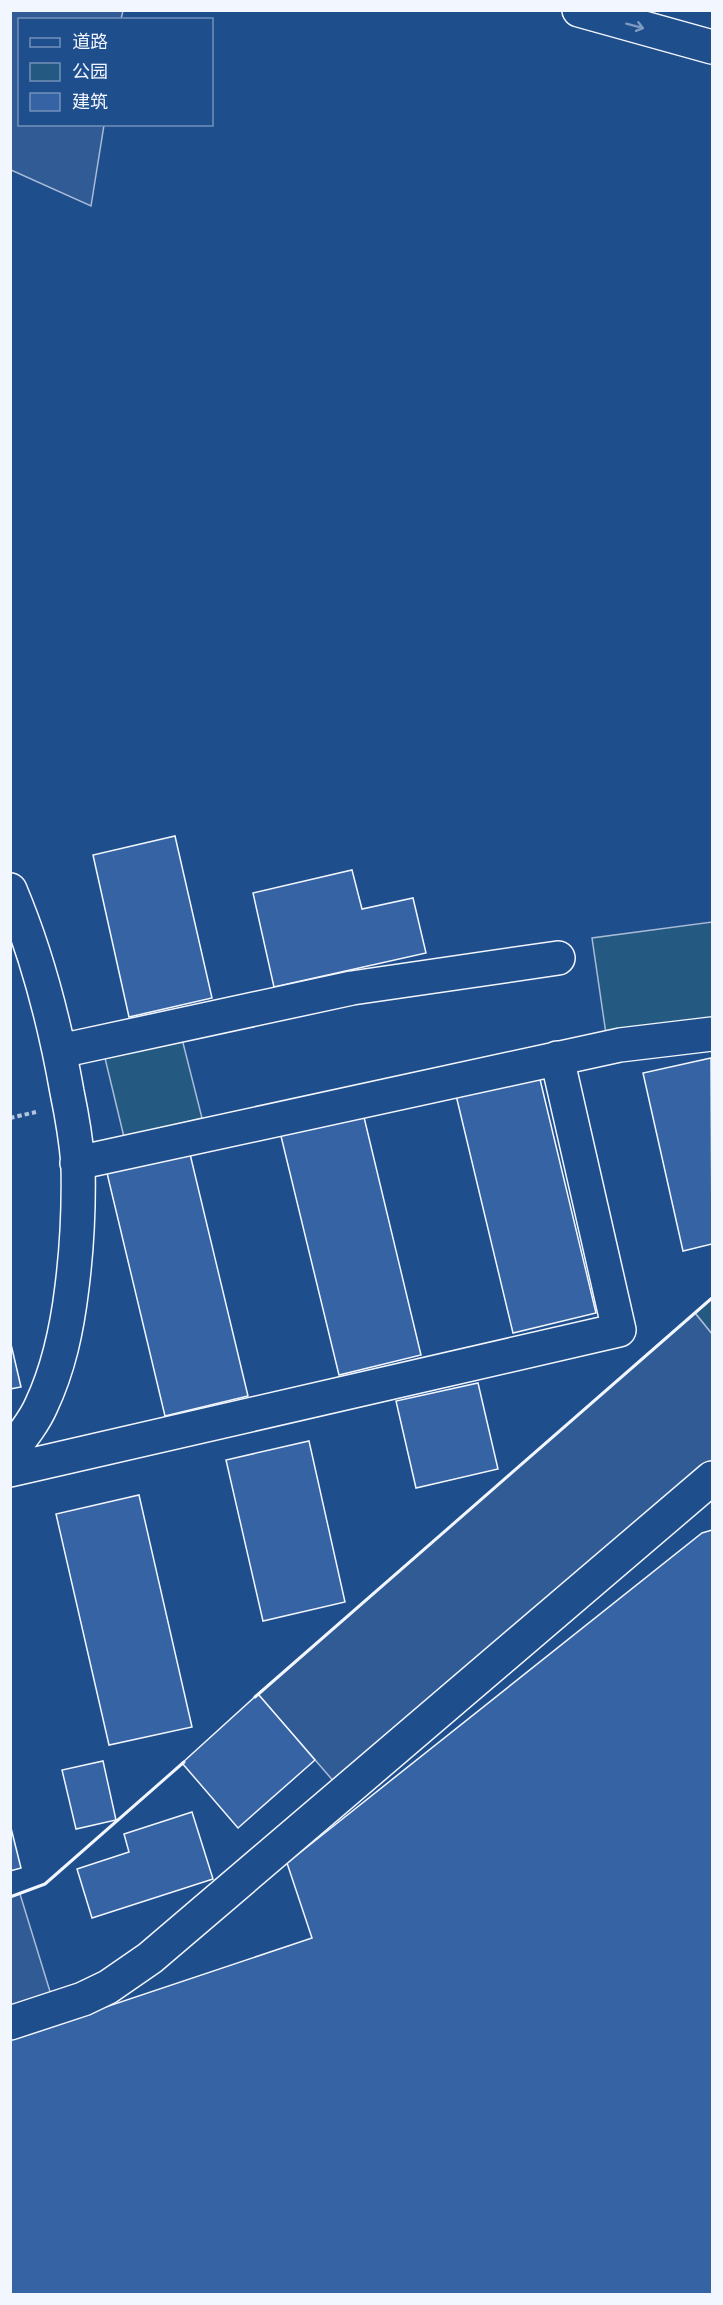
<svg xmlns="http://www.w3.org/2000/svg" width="723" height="2305" font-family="Manrope,'Noto Sans SC',sans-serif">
<rect width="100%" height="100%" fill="#1f4e8c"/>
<path fill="#245a82" stroke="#a8bbd7" stroke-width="1.5" d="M712 922V1020L606 1034 592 938Z
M181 1035 202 1118 124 1137 104 1054Z
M712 1298V1334L695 1313Z"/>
<path fill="#305b95" stroke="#a8bbd7" stroke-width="1.5" d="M11 10 123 11 121 19 20 20V124L104 125 91 206 11 170Z
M695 1313 712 1334V1466L342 1791 258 1694Z
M20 1894 52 1998 11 2011V1897Z"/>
<path fill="#3563a3" stroke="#f2f6ff" stroke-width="1.5" d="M175 836 212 998 129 1017 93 855Z
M352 870 362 909 413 898 426 953 274 987 253 893Z
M711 1058 712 1244 683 1251 643 1073Z
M538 1071 596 1313 513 1333 455 1091Z
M363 1113 421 1355 339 1375 280 1132Z
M190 1154 248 1396 165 1416 107 1173Z
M10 1340 21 1387 10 1389Z
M478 1383 498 1469 416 1488 396 1401Z
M309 1441 345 1602 263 1621 226 1460Z
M139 1495 192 1727 109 1745 56 1514Z
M712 1530V2294H10V2039L312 1938 287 1863 702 1533Z
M258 1694 315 1760 238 1828 182 1763Z
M103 1761 116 1820 76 1829 62 1770Z
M192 1812 213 1879 92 1918 77 1869 129 1852 124 1834Z
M10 1824 21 1868 10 1871Z"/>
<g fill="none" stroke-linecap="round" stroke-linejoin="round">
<defs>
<path id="minor" d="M10 890C37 954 55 1024 67 1092 72 1116 76 1140 78 1164 79 1205 77 1247 72 1287 67 1329 59 1368 41 1406 34 1422 21 1438 10 1452
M60 1051 352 988 558 958
M77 1163 620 1045 712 1034
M10 1470 619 1330 557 1058
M10 2023 83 1999 108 1987 150 1958 712 1478"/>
<path id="major" d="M579 10 712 47"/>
</defs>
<use href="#minor" stroke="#f2f6ff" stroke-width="36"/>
<use href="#major" stroke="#f2f6ff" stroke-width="36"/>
<path stroke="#b3c4dc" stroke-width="4" stroke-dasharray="4.5 3" stroke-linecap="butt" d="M10 1118 36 1112"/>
<use href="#minor" stroke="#1f4e8c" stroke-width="33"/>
<use href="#major" stroke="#1f4e8c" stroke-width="33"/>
<path stroke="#f2f6ff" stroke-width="3" d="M255 1697 712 1298
M10 1897 45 1884 184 1762"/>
</g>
<defs><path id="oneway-shaft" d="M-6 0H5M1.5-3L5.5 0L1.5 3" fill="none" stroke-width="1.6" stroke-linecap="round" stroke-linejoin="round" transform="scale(1.5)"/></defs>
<use stroke="#7e9ac0" href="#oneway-shaft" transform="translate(635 26) rotate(15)"/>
<rect width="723" height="2305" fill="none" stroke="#f2f6ff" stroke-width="24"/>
<rect x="18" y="18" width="195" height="108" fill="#1f4e8c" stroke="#7391ba" stroke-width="1.5"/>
<rect x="30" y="38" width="30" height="9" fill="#1f4e8c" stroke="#7391ba" stroke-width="1.5"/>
<text x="72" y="48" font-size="18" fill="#f2f6ff">道路</text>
<rect x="30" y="63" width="30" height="18" fill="#245a82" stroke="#7391ba" stroke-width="1.5"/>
<text x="72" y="78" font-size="18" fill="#f2f6ff">公园</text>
<rect x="30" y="93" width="30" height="18" fill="#3563a3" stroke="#7391ba" stroke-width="1.5"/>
<text x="72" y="108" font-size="18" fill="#f2f6ff">建筑</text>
</svg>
